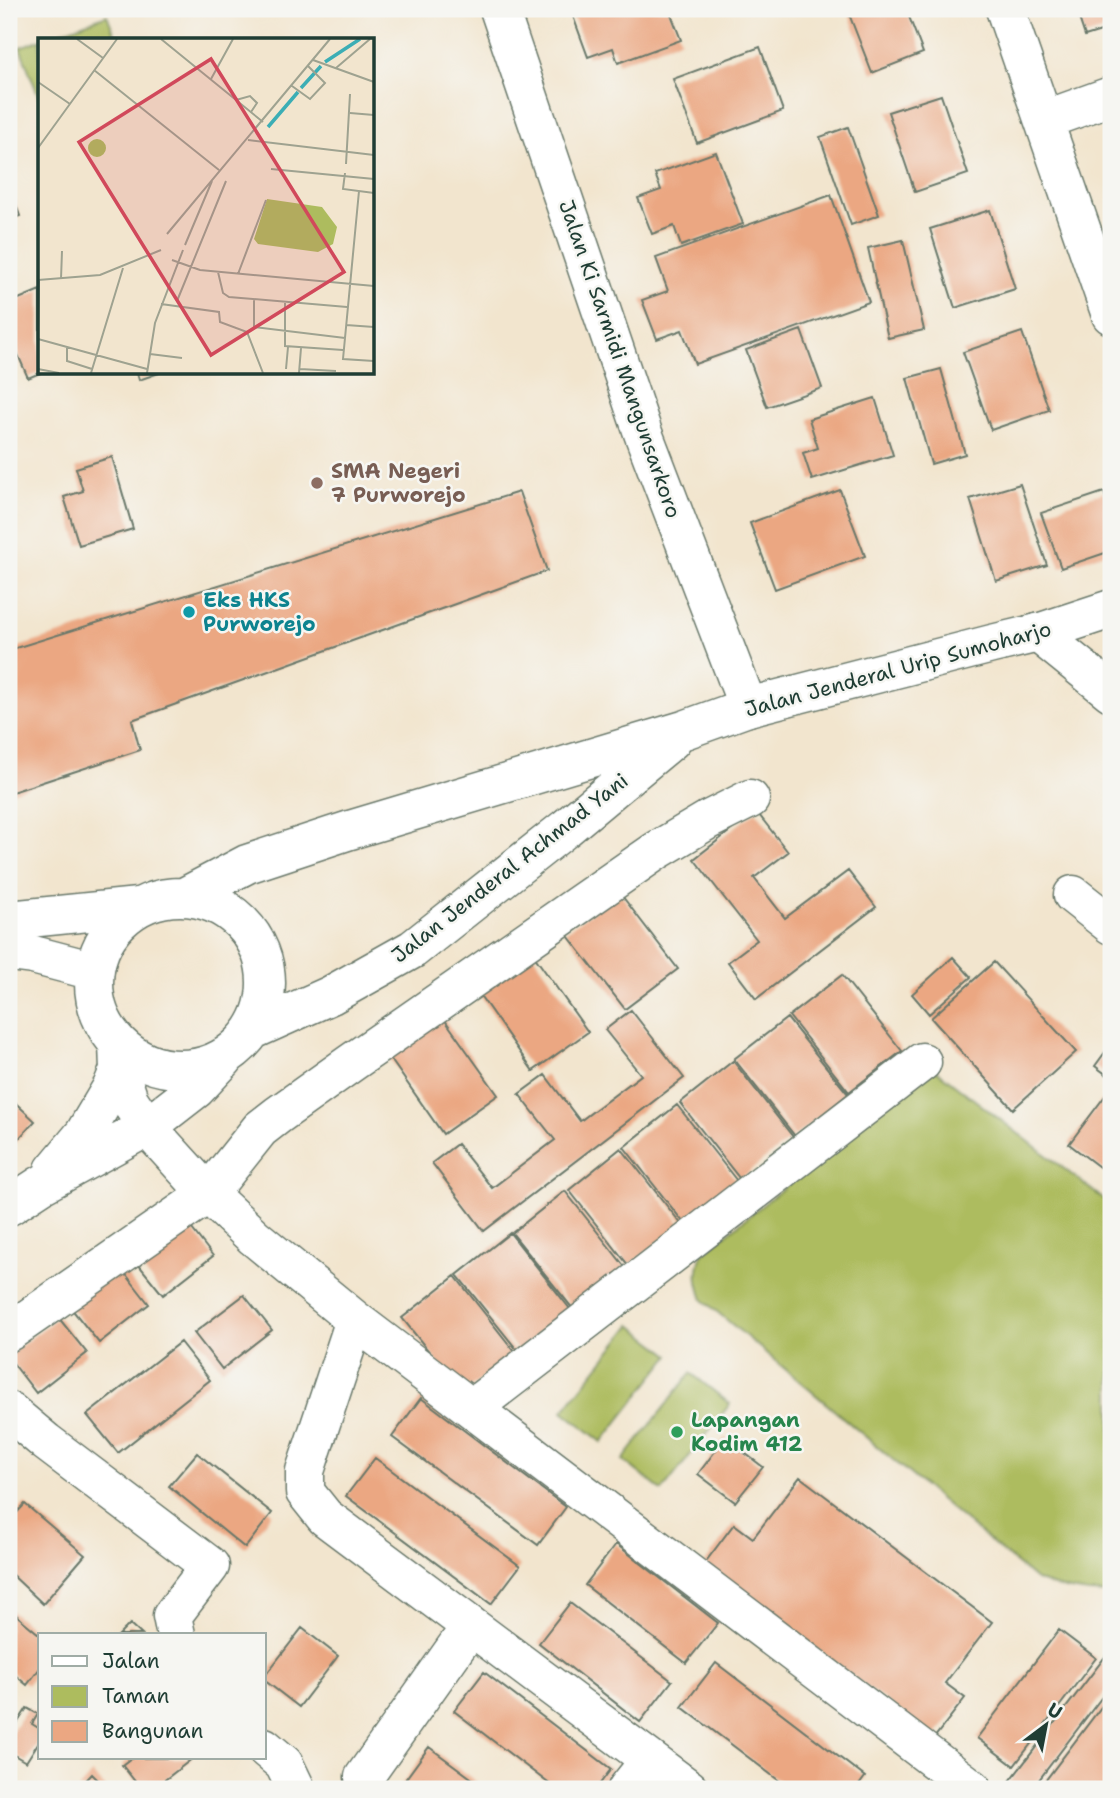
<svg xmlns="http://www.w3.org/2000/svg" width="1120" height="1798" font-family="'Shantell Sans',sans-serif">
<rect width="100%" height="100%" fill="#f6f6f2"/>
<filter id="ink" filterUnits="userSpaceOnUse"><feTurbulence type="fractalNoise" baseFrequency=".0143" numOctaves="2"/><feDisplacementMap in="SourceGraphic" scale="14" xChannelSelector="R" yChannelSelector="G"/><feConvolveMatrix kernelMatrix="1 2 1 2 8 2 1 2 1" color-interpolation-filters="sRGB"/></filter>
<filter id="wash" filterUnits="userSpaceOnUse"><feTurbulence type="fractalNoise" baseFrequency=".00686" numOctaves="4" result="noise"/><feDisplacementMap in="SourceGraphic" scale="28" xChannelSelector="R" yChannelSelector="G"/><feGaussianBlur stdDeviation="1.57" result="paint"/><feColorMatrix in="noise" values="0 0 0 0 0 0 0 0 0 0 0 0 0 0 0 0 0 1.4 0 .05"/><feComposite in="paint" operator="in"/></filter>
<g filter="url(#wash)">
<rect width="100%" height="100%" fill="#f2e5ce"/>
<path fill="#adbc5e" stroke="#667c49" stroke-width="2" d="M107 15 117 40H40V100L20 47Z
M932 1067 1111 1205V1593C1084 1595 1061 1589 1036 1580L703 1300C697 1282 695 1273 702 1254Z
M631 1325 670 1355 602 1442 563 1411Z
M691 1373 730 1404 662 1491 623 1460Z"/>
<g id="blocks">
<path fill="#eba782" d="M593 9H669L681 40 618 63 613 48 588 57 573 16Z
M847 9H906L923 53 872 73Z
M1076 9H1111V28L1085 36Z
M760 47 783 111 697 143 673 79Z
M941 95 968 174 915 192 888 112Z
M848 127 879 215 851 225 820 137Z
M716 152 743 224 681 246 674 226 652 234 638 198 661 190 655 174Z
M9 186 20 216 9 220Z
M831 195 869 302 695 364 682 330 657 339 642 300 668 291 656 258Z
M990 210 1015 289 955 308 930 229Z
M903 240 924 330 888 338 868 248Z
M40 290V373L28 378 9 334V303Z
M801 330 822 388 767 407 746 350Z
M1022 332 1049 410 991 430 963 352Z
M941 369 965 454 931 464 907 378Z
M137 373H159L139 380Z
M875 398 893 455 812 480 803 453 818 448 809 419Z
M112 457 133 529 79 545 64 497 83 491 76 468Z
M1020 484 1047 565 996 581 970 499Z
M840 490 865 556 775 589 750 523Z
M519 492 547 571 132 720 140 750 9 793V650Z
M1104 492 1111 513V551L1061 568 1041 513Z
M756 811 788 852 754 878 785 918 848 871 876 907 756 999 728 962 757 940 694 859Z
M619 892 678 969 625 1009 565 932Z
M532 953 588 1032 533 1071 477 991Z
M953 957 971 977 929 1014 912 994Z
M994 962 1076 1052 1013 1109 931 1018Z
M842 975 902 1051 849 1092 789 1016Z
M631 1010 684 1078 484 1231 432 1163 457 1144 492 1188 555 1140 519 1094 545 1075 580 1121 641 1075 605 1030Z
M442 1016 498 1095 443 1134 387 1054Z
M787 1018 848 1094 795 1136 734 1059Z
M1111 1044V1078L1095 1066Z
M733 1061 793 1137 740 1179 680 1103Z
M1111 1088V1176L1069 1144Z
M9 1097 35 1121 12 1146 9 1144Z
M677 1105 737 1181 684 1223 624 1147Z
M621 1148 682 1225 629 1266 569 1190Z
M565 1191 625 1267 573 1309 512 1233Z
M185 1220 213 1256 163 1295 134 1259Z
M510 1233 570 1309 518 1351 457 1275Z
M121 1268 149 1304 99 1343 70 1307Z
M455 1276 515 1352 463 1394 402 1318Z
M244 1295 272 1330 222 1369 194 1333Z
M58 1317 87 1353 36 1393 9 1358V1355Z
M180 1342 210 1380 118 1453 87 1415Z
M421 1398 566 1507 538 1545 392 1437Z
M725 1438 763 1467 735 1502 698 1474Z
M197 1453 272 1513 245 1548 169 1486Z
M375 1458 520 1566 491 1604 346 1496Z
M800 1477 992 1622 945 1683 965 1698 934 1738 704 1564 734 1524 753 1538Z
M25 1504 85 1555 43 1604 9 1572V1521Z
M616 1544 718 1623 686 1663 585 1585Z
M570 1603 672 1681 640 1722 539 1643Z
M9 1609 40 1635V1668L27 1685 9 1670Z
M130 1624 142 1635H119Z
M302 1628 338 1656 299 1707 264 1680V1677Z
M1059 1630 1096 1658 1014 1766 977 1738Z
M1111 1649V1685L1032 1789H1004Z
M716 1663 865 1777 856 1789H790L682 1707Z
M484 1672 611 1769 596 1789H556L454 1711Z
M1111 1694V1789H1039Z
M27 1708 38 1714 32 1724 40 1729V1740L26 1762 9 1752V1736Z
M429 1747 486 1789H401L399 1788Z
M131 1758H193L153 1789H141L122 1765Z
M92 1774 107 1789H78Z"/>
</g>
</g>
<g filter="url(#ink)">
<use href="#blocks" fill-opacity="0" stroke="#69786a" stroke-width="2"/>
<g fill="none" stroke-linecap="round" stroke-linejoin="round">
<defs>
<path id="minor" d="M499 9 643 433 748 707
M1005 9 1111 315
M1044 120 1111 96
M1038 633 1111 692
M1073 895 1111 925
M119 1070 129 1100 147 1127 208 1194 254 1237 355 1320 973 1789
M355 1320 305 1471V1492L325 1517 689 1789
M9 1332 208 1194 260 1129 278 1115 351 1063 656 851 708 820 750 799
M472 1408 922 1062
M9 1411 46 1442 210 1566 172 1616 176 1635
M264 1747 284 1764 296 1789
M366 1789 364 1777 471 1626
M627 1789 650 1760"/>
<path id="major" d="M186 896 247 864 350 830 684 730 748 707 992 644 1038 633 1111 609
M94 983a86 86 0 1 1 172 0a86 86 0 1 1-172 0Z
M9 920 138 907
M9 952 33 955 94 971
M253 1030 331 995 413 949 566 828 672 740
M54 1170 84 1134 112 1087 119 1070 118 1043
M9 1206 41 1185 147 1127 196 1089 224 1059"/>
</defs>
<use href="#minor" stroke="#69786a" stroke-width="41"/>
<use href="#major" stroke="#69786a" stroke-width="41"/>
<use href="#minor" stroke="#fff" stroke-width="38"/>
<use href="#major" stroke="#fff" stroke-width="38"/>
</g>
</g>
<circle fill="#8d6e63" stroke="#f6f6f2" stroke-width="2.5" cx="317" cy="483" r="7"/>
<circle fill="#0f9aa8" stroke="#f6f6f2" stroke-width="2.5" cx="189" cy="612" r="7"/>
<circle fill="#2e9e5b" stroke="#f6f6f2" stroke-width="2.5" cx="677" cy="1432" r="7"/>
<g text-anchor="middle" stroke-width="5" stroke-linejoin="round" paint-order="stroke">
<g font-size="21" fill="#1f3d34" stroke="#f6f6f2">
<text transform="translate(620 359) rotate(71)" y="7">Jalan Ki Sarmidi Mangunsarkoro</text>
<text transform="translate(898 669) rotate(-15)" y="7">Jalan Jenderal Urip Sumoharjo</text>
<text transform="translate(510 868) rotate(-38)" y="7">Jalan Jenderal Achmad Yani</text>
</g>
<g font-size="21" font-weight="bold" fill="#785e54" stroke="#f6f6f2" text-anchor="start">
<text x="331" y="478">SMA Negeri<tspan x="331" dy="24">7 Purworejo</tspan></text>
</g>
<g font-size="21" font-weight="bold" fill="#0d838f" stroke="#f6f6f2" text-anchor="start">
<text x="203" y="607">Eks HKS<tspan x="203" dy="24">Purworejo</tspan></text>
</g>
<g font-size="21" font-weight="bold" fill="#27864d" stroke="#f6f6f2" text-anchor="start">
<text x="691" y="1427">Lapangan<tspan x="691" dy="24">Kodim 412</tspan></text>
</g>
</g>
<g transform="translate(38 38)">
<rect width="336" height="336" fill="#f2e5ce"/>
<path d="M50 110a9 9 0 1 1 18 0a9 9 0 1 1-18 0ZM229 161 284 169 299 189 295 206 280 214 220 206 216 201Z" fill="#adbc5e"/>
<path fill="none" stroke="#3caeb5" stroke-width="3.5" d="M287 24 322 1M263 50 283 28M230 89 260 54"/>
<path fill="none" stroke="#9ea290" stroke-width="2" d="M39 1 65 20M123 1 225 84M275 22 336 44M298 30 332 1M56 32 181 132M173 41 195 1M0 44 32 66M254 48 272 61 287 45 270 28M198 62 212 58 219 65 213 74M312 75 336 77M210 102 336 117M0 110 79 1M308 126 312 56M233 131 336 141M307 135 305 151 336 155M321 153 305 321 336 323M129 196 292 1M147 207 174 143M134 222 162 232 336 248M180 234 185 255 191 259 309 269M200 236 228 162M23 241 24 213M0 242 62 237 123 212M216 262V289L307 300M139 263 188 143M247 264V308L305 312M123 266 181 274 182 284 209 294 225 335M308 287 336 289M0 290 1 242M0 301 109 331M29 309V323L54 331M112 316 144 320M0 331 21 335M248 331 250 309M262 331 298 333M53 335 85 230M109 335 117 285 145 212M261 335 263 310"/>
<path fill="#d1495b" fill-opacity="0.15" stroke="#d1495b" stroke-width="3.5" d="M173 21 306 234 173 317 41 104Z"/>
<rect width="336" height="336" fill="none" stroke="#1f3d34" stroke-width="3.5"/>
</g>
<rect width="1120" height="1798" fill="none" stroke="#f6f6f2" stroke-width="35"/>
<rect x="38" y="1633" width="228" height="126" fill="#f6f6f2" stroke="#a0aca6" stroke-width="2"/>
<rect x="52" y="1656" width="35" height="10" fill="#ffffff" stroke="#a0aca6" stroke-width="2"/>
<text x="102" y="1668" font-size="21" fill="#1f3d34">Jalan</text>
<rect x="52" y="1686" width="35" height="21" fill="#adbc5e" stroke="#a0aca6" stroke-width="2"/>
<text x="102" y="1703" font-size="21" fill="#1f3d34">Taman</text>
<rect x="52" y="1721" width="35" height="21" fill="#eba782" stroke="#a0aca6" stroke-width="2"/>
<text x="102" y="1738" font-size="21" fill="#1f3d34">Bangunan</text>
<g transform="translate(1046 1725) rotate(32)" stroke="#f6f6f2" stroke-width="5" paint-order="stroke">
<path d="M0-5L12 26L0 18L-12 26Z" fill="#1f3d34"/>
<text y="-10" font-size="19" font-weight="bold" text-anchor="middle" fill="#1f3d34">U</text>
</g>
</svg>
